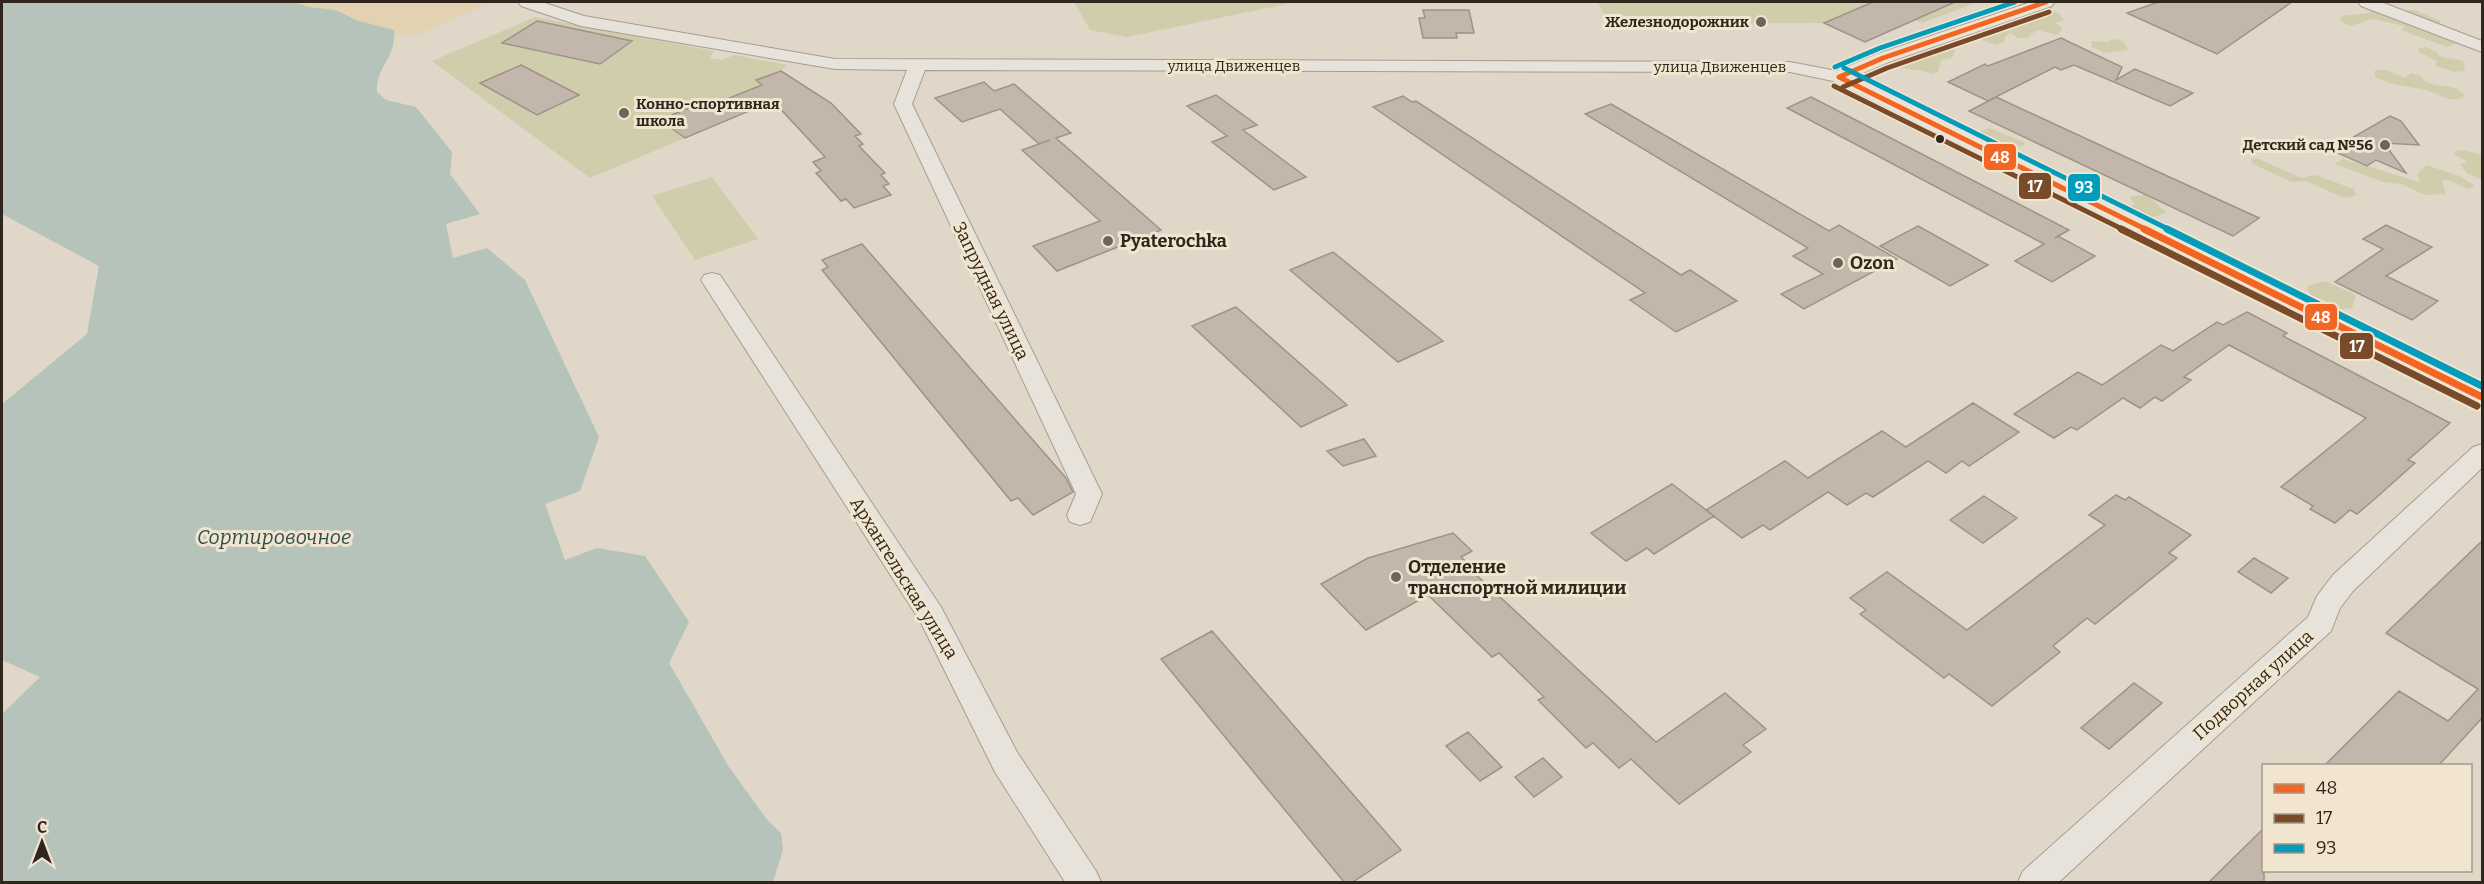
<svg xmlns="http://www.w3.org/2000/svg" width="2484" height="884" font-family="Bitter,serif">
<rect width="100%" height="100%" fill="#e0d7c9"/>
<path fill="#d0cdad" d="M1074 2H1296L1127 37 1090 30Z
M1598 2H1978L1922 23 1915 20 1865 42 1824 23 1633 24 1607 21Z
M2369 6 2397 11 2415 10 2440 21V30L2459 43 2447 47 2401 30 2404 26 2372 19 2351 26 2339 21 2342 16 2369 13Z
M2048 10 2059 13 2064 20 2055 23 2063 28 2057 35 2037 30 2027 38H2019L2010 33 2005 37 2004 42 1995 45 1973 36 1990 26 2021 23 2022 14 2036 15Z
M535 17 714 51 710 58 722 60 734 55 787 65 781 71 807 87 590 178 432 61Z
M2113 39 2124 41 2128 50 2104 53 2092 47 2091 41 2108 42Z
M1936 45H1948L1955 50 1952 58 1941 60 1938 72 1932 74C1918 68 1906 72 1893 63Z
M2425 47 2437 52 2439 56 2463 61 2465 71 2454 72 2436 66 2437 61 2419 52 2418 49Z
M2375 70H2387L2405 78 2411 73 2420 75C2430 92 2454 80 2465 96 2447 106 2439 92 2421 89 2404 86 2391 85 2375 77Z
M1989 128 2022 141 2026 145 2013 148 1979 132Z
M2464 150 2482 155V180L2467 173 2460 164 2468 162 2455 155V151Z
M2251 159H2259L2301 178 2315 175 2354 189 2356 196 2344 198 2306 181 2292 182 2253 164Z
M2343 159 2420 182 2417 174 2426 165 2460 176 2475 186 2467 189 2449 180 2442 181 2446 194 2425 195 2401 184 2383 182 2335 164Z
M712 177 758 239 695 260 652 196Z
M2146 194 2166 212C2150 220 2144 219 2130 208L2135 203 2129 197Z
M2325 281 2356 295 2352 308 2339 309 2310 295 2307 286Z"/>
<path fill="#e2d2b2" d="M293 2H493L417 35 394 36V30L359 21 335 10 309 7Z"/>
<path fill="#b5c3ba" d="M2 2H293L309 7 335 10 359 21 394 30C396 61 376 64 377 92L386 100 416 107 452 152 450 174 480 214 446 224 453 258 487 248 525 280 599 437 580 491 545 504 565 560 597 548 645 556 689 622 669 663 729 767 768 821 781 833 783 850 773 882H2V714L40 677 2 660V404L87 334 99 266 2 214Z"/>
<path fill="#c3b6aa" stroke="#9f9389" stroke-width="1.5" d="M1873 2H1955L1865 42 1824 23Z
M2158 2H2292L2217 54 2127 13Z
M1423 10H1469L1474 33H1456L1457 38H1423L1419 18H1425Z
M537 21 632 41 600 64 502 43Z
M2061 38 2122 67 2116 80 2135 69 2193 93 2170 106 2074 65 2061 70 2055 67 1988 101 1948 82 1985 64 1988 66Z
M521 65 579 95 537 115 480 83Z
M781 71 831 103 861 134 855 136 863 144 859 146 885 173 881 175 889 184 883 186 891 195 854 208 846 199 841 201 816 173 821 171 813 162 825 157 773 101 685 138 660 120 691 107 697 111 762 85 756 80Z
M984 82 994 91 1014 84 1071 133 1056 138 1161 230 1057 271 1033 246 1100 221 1022 150 1050 140 1039 144 1000 109 962 122 935 98Z
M1216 95 1257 125 1243 130 1306 177 1274 190 1212 142 1227 136 1187 106Z
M1403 96 1412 102 1416 101 1681 275 1690 270 1737 301 1676 332 1630 300 1645 293 1373 107Z
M1811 97 2069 230 2055 238 2058 236 2095 256 2052 282 2015 261 2044 244 1787 108Z
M1996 97 2117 153 2259 218 2233 236 1969 111Z
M1611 104 1829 231 1839 225 1897 259 1804 309 1781 294 1823 274 1793 256 1808 248 1585 114Z
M2390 116 2401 121 2419 145 2384 143 2406 173 2376 160 2367 166 2331 150Z
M2386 225 2432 247 2386 276 2438 301 2412 320 2335 282 2383 249 2363 239Z
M1918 226 1988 265 1950 286 1880 246Z
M862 244 1066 478 1073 492 1033 515 1018 498 1011 501 822 270 828 267 822 260Z
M1333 252 1443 341 1398 362 1290 270Z
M1236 307 1347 405 1301 427 1192 326Z
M2247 312 2287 333 2283 336 2450 423 2408 460 2415 463 2377 497 2357 514 2350 510 2335 523 2310 509 2313 506 2281 487 2366 418 2229 345 2184 377 2191 380 2162 401 2155 397 2140 408 2123 398 2077 430 2071 427 2054 438 2014 414 2078 372 2102 385 2161 345 2173 351 2217 322 2223 325Z
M1973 403 2019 432 1969 466 1962 461 1946 473 1928 461 1873 497 1866 493 1847 505 1828 492 1770 530 1763 525 1742 538 1706 510 1785 461 1808 478 1882 431 1906 447Z
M1364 439 1376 456 1343 466 1327 451Z
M1672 484 1714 516 1654 554 1647 548 1626 561 1591 533Z
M2116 495 2125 500 2129 497 2191 535 2169 553 2177 558 2095 624 2087 618 2053 646 2060 652 1992 706 1949 674 1944 678 1860 614 1866 610 1850 598 1887 572 1967 630 2105 525 2089 515Z
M1984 496 2017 518 1983 543 1950 520Z
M1453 533 1472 551 1461 557 1473 568 1471 570 1656 742 1725 693 1766 729 1743 745 1751 752 1679 804 1631 759 1619 768 1593 743 1586 748 1538 700 1544 697 1499 653 1492 657 1428 595 1366 630 1321 584 1368 558Z
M2482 541V718L2439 765H2325L2399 691 2448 721 2478 689 2386 633Z
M2254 558 2288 578 2271 593 2238 572Z
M1212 631 1401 850 1353 882H1344L1161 659Z
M2134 683 2162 703 2109 749 2081 728Z
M1468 732 1502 767 1480 781 1446 746Z
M1543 758 1562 777 1534 797 1515 777Z
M2264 828V882H2209Z"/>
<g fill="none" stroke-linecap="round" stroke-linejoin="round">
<defs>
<path id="minor" d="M518 2H542L584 16 835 59 1790 62 1837 71 1877 54 2031 2H2054L2052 6 1889 62 1854 77 2482 387V405L1833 81 1790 72 925 70 912 104 1102 494 1090 522 1080 525 1070 522 1067 515 1076 494 894 104 907 70 835 69 581 26 521 6Z
M2358 2H2381L2482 41V52L2361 6Z
M712 273 720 275 941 607 1017 752 1096 871 1101 882H1065L995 772 920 621 701 280 704 275Z
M2482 444V468L2353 591 2340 608 2331 631 2059 882H2018L2023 871 2308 617 2317 596 2333 575 2473 447Z"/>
</defs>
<use href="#minor" stroke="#a59d93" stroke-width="2"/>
<use href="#minor" fill="#e8e3da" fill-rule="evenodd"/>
<defs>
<path id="bus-1-far1" d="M1839 77 2147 230
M1839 77 1883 58 2046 2"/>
<path id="bus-1" d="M2144 229 2482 397"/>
<path id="bus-2-far1" d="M1834 86 2124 230
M1843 87 1887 68 2049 12"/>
<path id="bus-2" d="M2121 229 2477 406"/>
<path id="bus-3-far1" d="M1835 67 1880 48 2015 2
M1844 68 2170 230"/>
<path id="bus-3" d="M2167 229 2482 386"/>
</defs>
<use href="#bus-1-far1" stroke="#f1e5cf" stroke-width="8"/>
<use href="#bus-1" stroke="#f1e5cf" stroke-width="11"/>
<use href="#bus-2-far1" stroke="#f1e5cf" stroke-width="8"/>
<use href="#bus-2" stroke="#f1e5cf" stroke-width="11"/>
<use href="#bus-3-far1" stroke="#f1e5cf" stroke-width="8"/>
<use href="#bus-3" stroke="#f1e5cf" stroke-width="11"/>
<use href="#bus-1-far1" stroke="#f26522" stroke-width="5"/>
<use href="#bus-1" stroke="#f26522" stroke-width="7"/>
<use href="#bus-2-far1" stroke="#7a4b2a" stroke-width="5"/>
<use href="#bus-2" stroke="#7a4b2a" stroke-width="7"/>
<use href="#bus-3-far1" stroke="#059cbc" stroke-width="5"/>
<use href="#bus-3" stroke="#059cbc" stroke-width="7"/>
</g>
<g fill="#6e6459" stroke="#f1e5cf" stroke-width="2">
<circle cx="1761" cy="22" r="6"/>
<circle cx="624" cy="113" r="6"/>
<circle cx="2385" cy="145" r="6"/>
<circle cx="1108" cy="241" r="6"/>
<circle cx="1838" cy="263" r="6"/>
<circle cx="1396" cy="577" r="6"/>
</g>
<circle fill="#31261d" stroke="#f1e5cf" stroke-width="2" cx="1940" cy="139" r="5"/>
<g text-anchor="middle" stroke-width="6" stroke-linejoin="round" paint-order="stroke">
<g font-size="15" font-weight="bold" fill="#31261d" stroke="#f1e5cf" text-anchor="end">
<text x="1749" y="27">Железнодорожник</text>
<text x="636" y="109" text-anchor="start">Конно-спортивная<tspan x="636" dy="17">школа</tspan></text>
<text x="2373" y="150">Детский сад №56</text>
</g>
<g font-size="15" fill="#31261d" stroke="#f1e5cf">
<text x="1234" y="71">улица Движенцев</text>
<text x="1720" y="72">улица Движенцев</text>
</g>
<g font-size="18" font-weight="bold" fill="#31261d" stroke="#f1e5cf" text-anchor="start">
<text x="1120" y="247">Pyaterochka</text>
<text x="1850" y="269">Ozon</text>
<text x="1408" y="573">Отделение<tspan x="1408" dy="21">транспортной милиции</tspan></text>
</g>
<g font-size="18" fill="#31261d" stroke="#f1e5cf">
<text transform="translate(991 291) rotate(64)" y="6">Запрудная улица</text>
<text transform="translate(904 578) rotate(58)" y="6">Архангельская улица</text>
<text transform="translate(2253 685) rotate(-42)" y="6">Подворная улица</text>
</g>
<g font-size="20" font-style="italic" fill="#2d504b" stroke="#f1e5cf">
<text x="274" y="544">Сортировочное</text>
</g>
</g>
<g stroke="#f1e5cf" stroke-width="2">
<rect x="1983" y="143" width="34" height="28" rx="6" fill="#f26522"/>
<rect x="2018" y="172" width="34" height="28" rx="6" fill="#7a4b2a"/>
<rect x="2067" y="173" width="34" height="29" rx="6" fill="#059cbc"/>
<rect x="2304" y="303" width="34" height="28" rx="6" fill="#f26522"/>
<rect x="2339" y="332" width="35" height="28" rx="6" fill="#7a4b2a"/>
</g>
<g font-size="16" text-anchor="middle" font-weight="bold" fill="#fff">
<text x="2000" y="163">48</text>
<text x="2035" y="192">17</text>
<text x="2084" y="193">93</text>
<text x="2321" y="323">48</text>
<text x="2357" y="352">17</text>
</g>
<rect width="2484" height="884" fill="none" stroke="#31261d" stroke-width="6"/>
<rect x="2262" y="764" width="210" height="108" fill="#f1e5cf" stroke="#a49988" stroke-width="1.5"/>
<rect x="2274" y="784" width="30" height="9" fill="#f26522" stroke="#a49988" stroke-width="1.5"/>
<text x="2316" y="794" font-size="18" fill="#31261d">48</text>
<rect x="2274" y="814" width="30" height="9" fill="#7a4b2a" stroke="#a49988" stroke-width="1.5"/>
<text x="2316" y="824" font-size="18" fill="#31261d">17</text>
<rect x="2274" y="844" width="30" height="9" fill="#059cbc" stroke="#a49988" stroke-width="1.5"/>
<text x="2316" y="854" font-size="18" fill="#31261d">93</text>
<g transform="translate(42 842)" stroke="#f1e5cf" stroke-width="4.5" paint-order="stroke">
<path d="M0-4.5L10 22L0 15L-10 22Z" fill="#31261d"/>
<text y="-9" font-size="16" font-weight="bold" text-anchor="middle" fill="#31261d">С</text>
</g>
</svg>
